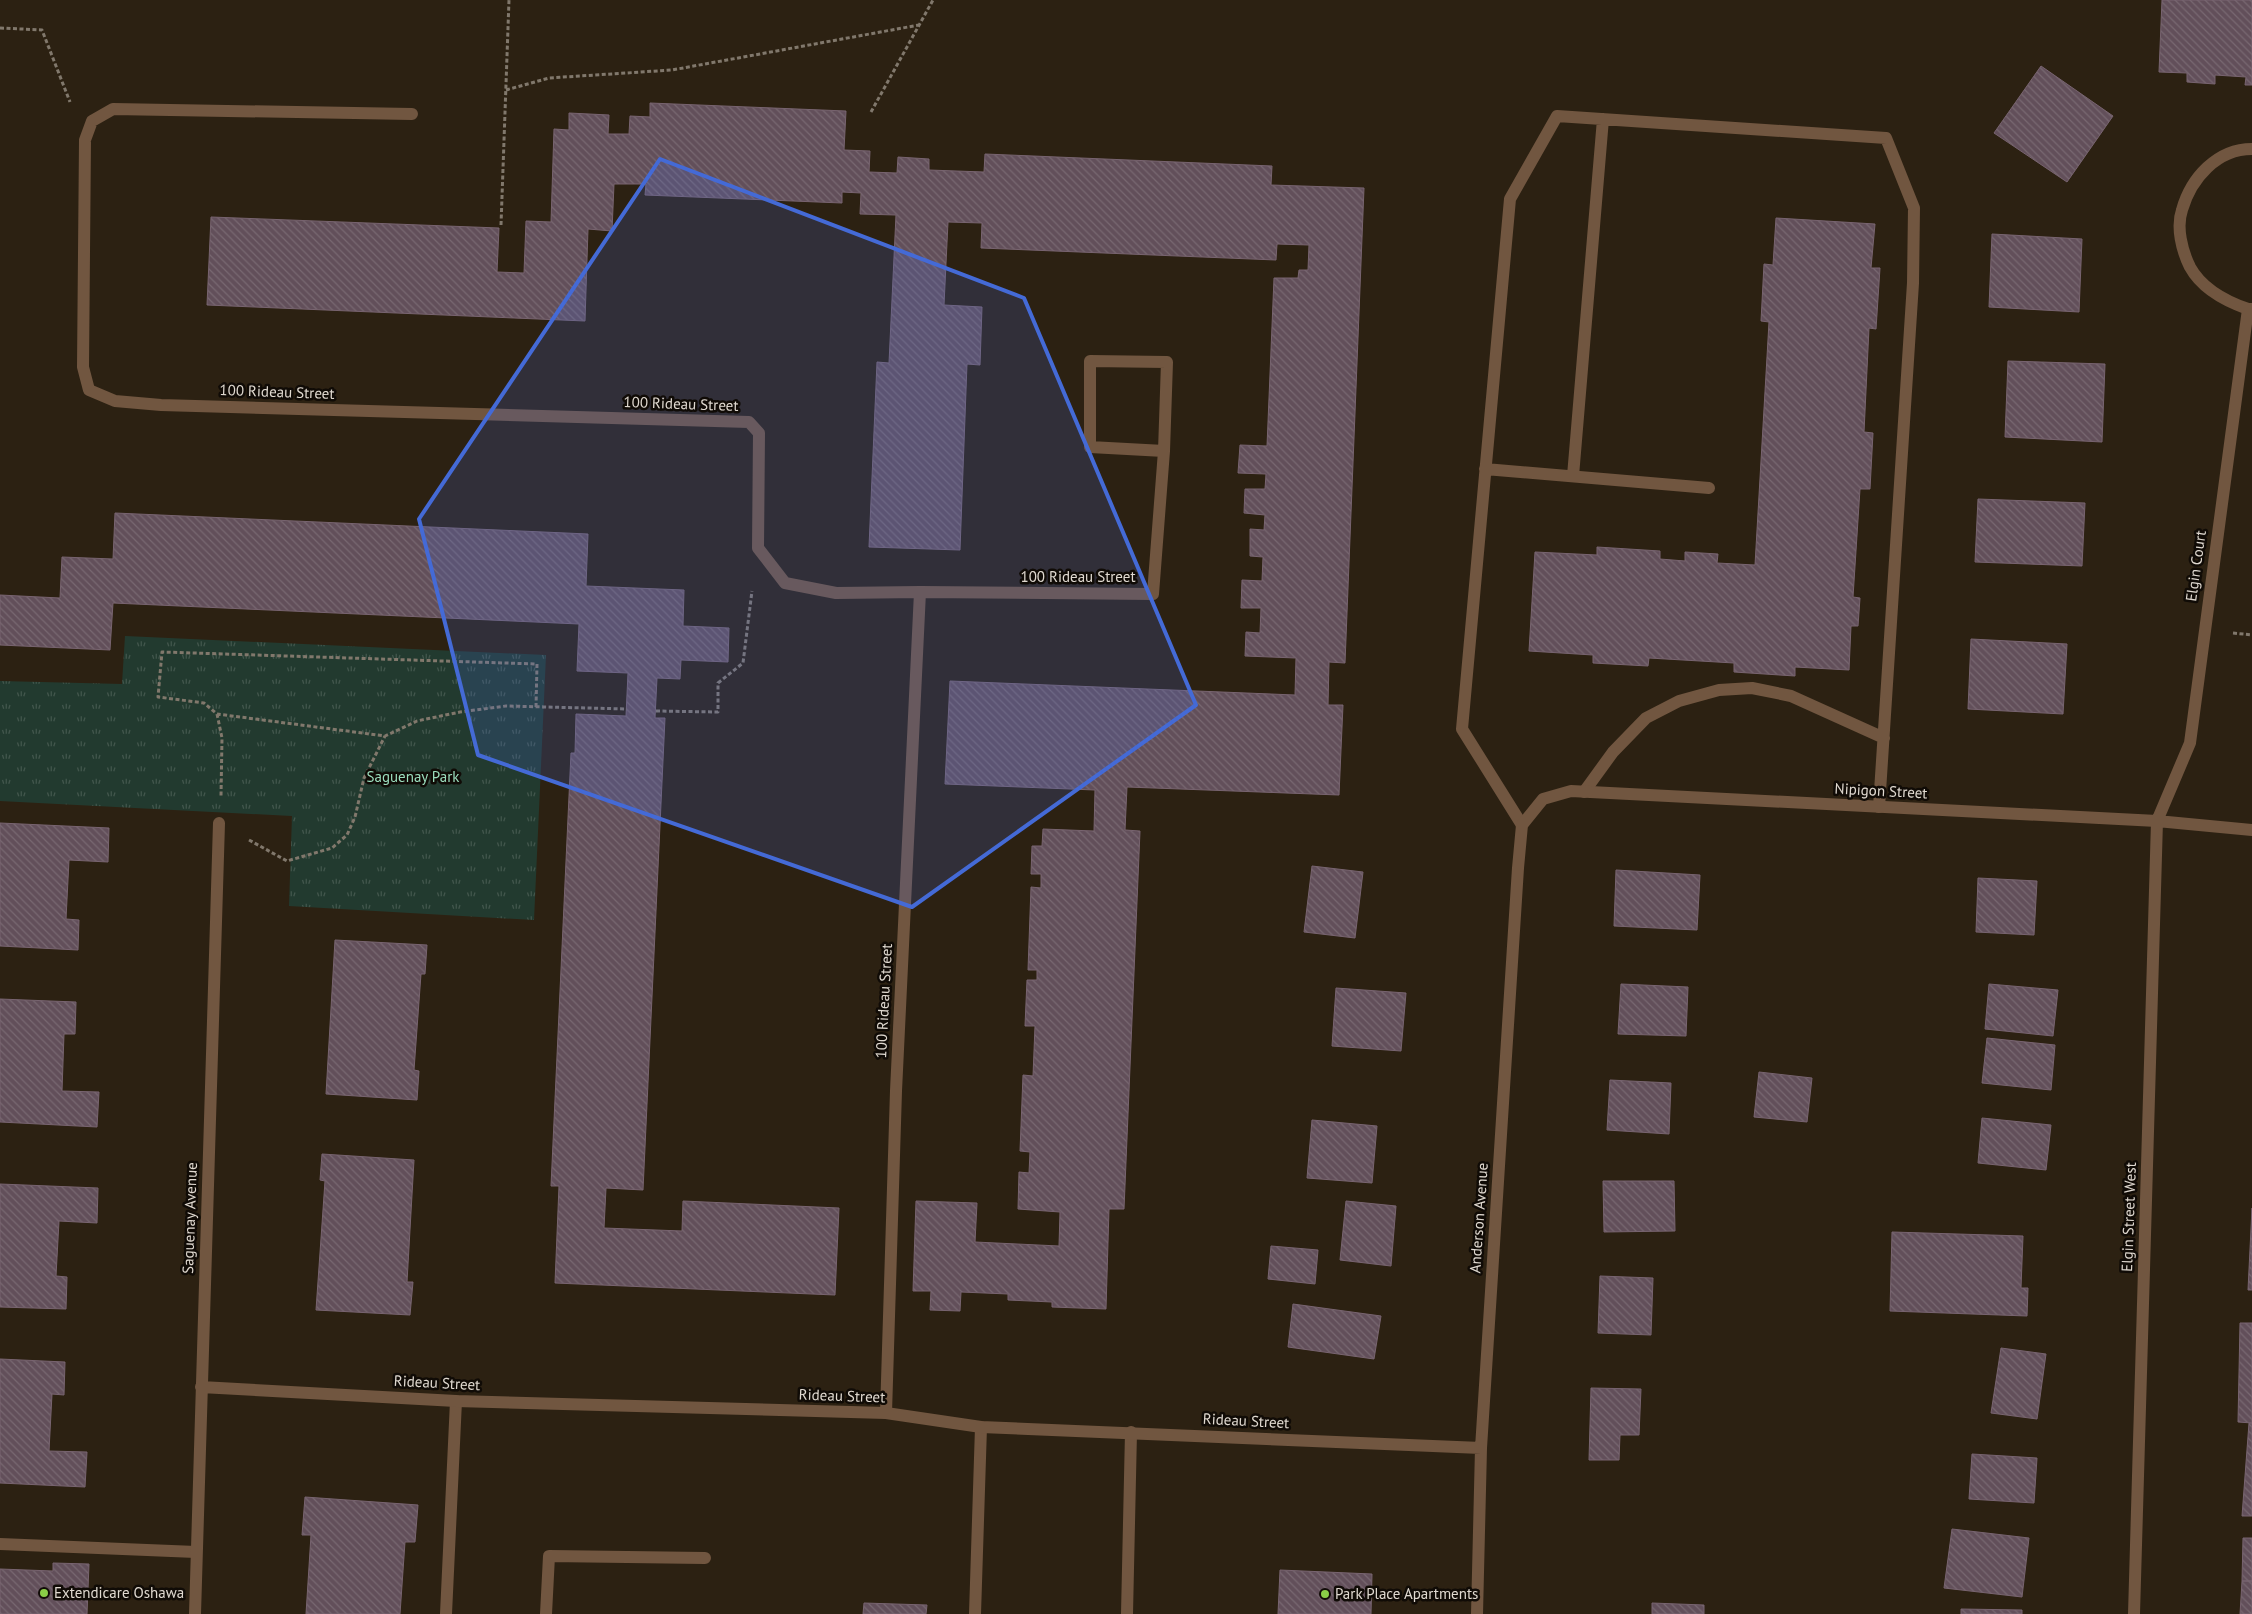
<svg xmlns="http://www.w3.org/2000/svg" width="2252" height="1614" font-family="'PT Sans',sans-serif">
<defs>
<pattern id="park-tufts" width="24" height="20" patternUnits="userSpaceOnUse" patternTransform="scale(1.25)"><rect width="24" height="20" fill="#223a2f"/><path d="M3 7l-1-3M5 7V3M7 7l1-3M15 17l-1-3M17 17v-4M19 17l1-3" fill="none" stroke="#42564c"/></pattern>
<pattern id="building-back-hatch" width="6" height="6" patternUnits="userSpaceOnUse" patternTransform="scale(1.25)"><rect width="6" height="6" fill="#624f5a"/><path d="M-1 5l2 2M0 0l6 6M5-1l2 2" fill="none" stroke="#786871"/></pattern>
</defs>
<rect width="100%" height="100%" fill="#2c2112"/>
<path fill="url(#park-tufts)" d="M125 636 546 655 534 920 289 906 292 816 0 801V681L122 684Z"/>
<path fill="url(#building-back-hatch)" stroke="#786470" d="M2162 0H2252V85H2245L2246 77 2215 75V84L2187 82V73L2159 72Z
M2041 66 2113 116 2067 182 1994 133Z
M650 103 846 111 844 150 870 151 869 172 897 173 898 157 929 159V170L984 172 985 154 1272 166 1271 185 1364 188 1345 663 1329 662 1328 705H1343L1339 795 1127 787 1125 830 1140 831 1124 1209H1109L1106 1309 1052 1307V1302L1008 1300V1294L961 1292 960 1311 930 1310 931 1291H913L916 1201 977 1203 975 1242 1059 1246 1060 1212 1018 1209 1019 1172 1029 1173 1030 1152 1020 1151 1023 1075 1033 1076 1035 1026H1025L1027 980H1037V970H1028L1031 887 1041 888V874H1031L1032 846H1042L1043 829 1094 831 1095 790 945 784 950 681 1295 695 1296 658 1245 656 1246 632 1260 633 1261 608H1241L1242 580 1262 581 1263 557 1250 556V529L1264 530 1265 515 1244 513 1245 489H1265L1266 474 1238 473 1240 445 1267 446 1274 278H1298L1299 270H1308L1309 245 1277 244 1276 260 981 248 982 223 948 222 944 305 982 307 980 365 967 364 960 550 869 547 877 362 889 363 896 215 860 214 861 193 842 192V203L645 195 646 184H614L612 231 588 229 585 321 207 305 211 217 499 228 497 272 524 273 526 221 551 222 554 129 569 130V113L609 115 608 134H629L630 116 650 117Z
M1776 218 1875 224 1871 268H1880L1876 329 1869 328 1864 432 1873 433 1870 489H1860L1853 597 1860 598 1858 626H1851L1849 670 1795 667V676L1734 672V663L1649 658 1648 666 1593 663V655L1529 651 1535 552 1597 555V547L1660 551V559L1685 561V552L1718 554 1717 563 1755 565 1769 322 1761 321 1764 264 1773 265Z
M1992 234 2082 239 2079 312 1989 307Z
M2008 361 2105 364 2102 442 2005 437Z
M1978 499 2085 503 2082 566 1975 562Z
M115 513 588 534 586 586 684 590 683 626 729 628 728 662 681 660 680 679 657 678 655 718H665L643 1190 606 1188 604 1228 682 1231 683 1201 839 1208 835 1295 555 1283 559 1186H551L571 753H575L576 714 626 716 628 673 577 671 579 624 113 603 110 650 0 645V595L60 598 62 557 113 559Z
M1971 639 2067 644 2063 714 1968 709Z
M0 823 109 828 108 862 69 860 66 919 79 920 78 950 0 946Z
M1312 866 1363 872 1355 938 1304 932Z
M1616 870 1700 875 1697 930 1614 926Z
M1978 878 2037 881 2034 935 1976 932Z
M335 940 427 945 425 974H421L414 1070 419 1071 417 1100 326 1094Z
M1621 984 1688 987 1686 1036 1618 1034Z
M1989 984 2058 990 2053 1036 1985 1029Z
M1336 988 1406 993 1401 1051 1332 1046Z
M0 999 76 1002 75 1034H64L62 1091 99 1092 97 1127 0 1122Z
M1987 1038 2055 1045 2051 1090 1982 1083Z
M1759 1072 1812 1078 1807 1122 1754 1117Z
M1610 1080 1671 1083 1669 1134 1607 1130Z
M1982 1118 2051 1125 2046 1170 1978 1163Z
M1312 1120 1377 1126 1372 1183 1307 1178Z
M322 1154 414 1160 407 1282H413L410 1315 316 1310 325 1181 320 1180Z
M1603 1181H1674L1675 1231 1604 1232Z
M0 1184 98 1188 97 1223 59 1221 56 1276 67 1277 66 1309 0 1307Z
M1346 1201 1396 1206 1391 1266 1340 1260Z
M2252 1208V1290H2248Z
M1892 1232 2023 1236 2021 1288H2028L2027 1316 1890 1311Z
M1271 1246 1318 1250 1315 1284 1268 1279Z
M1600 1276 1653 1278 1651 1335 1598 1333Z
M1293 1304 1381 1316 1374 1359 1288 1347Z
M2240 1323H2252V1423L2238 1422Z
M2001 1348 2046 1354 2037 1419 1991 1413Z
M0 1359 65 1362 64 1395 52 1394 49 1451 87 1452 85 1487 0 1483Z
M1591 1388 1641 1389 1639 1435H1620L1619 1460H1589Z
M2249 1423H2252V1516H2242Z
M1972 1454 2037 1458 2034 1503 1969 1499Z
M305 1497 418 1505 415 1542H405L400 1614H306L311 1535H302Z
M1952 1529 2029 1538 2022 1597 1944 1588Z
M2243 1538H2252V1581H2242Z
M53 1563 89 1564 87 1614H0V1569L53 1571Z
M1280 1570 1372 1574 1371 1614H1278Z
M2242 1581H2252V1614H2240Z
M864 1603 927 1605 926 1614H863Z
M1652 1603 1704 1605V1614H1652Z
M1961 1609 2022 1610V1614H1961Z"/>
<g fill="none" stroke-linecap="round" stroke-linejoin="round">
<path stroke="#81786c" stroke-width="3" stroke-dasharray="4 2.5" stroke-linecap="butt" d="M0 28 42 30 70 102
M506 90 549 78 672 70 919 25
M871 112 933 0
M501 225 509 0
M2233 633 2252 635
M536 707 537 664 162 652 158 697 204 703 217 714 385 736 417 721 460 712 506 706 627 709
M656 711 718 712V683L743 663 752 591
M217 714 222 738 221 796
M249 840 287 861 332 848 347 835 355 817 364 778 385 736"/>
<path stroke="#715640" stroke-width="12" d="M412 114 113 109 92 121 85 140 83 367 89 390 115 401 161 405 749 422 759 433 758 548 785 583 836 593 920 592 1153 594 1164 451 1167 362 1090 361V447L1164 451
M1485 469 1709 488
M1573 476 1603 119
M1584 792 1613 752 1646 718 1679 701 1719 690 1752 688 1791 696 1884 738
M1522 825 1462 729 1510 199 1557 116 1886 138 1914 208 1913 283 1879 807
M886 1413 896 1091 920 592
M0 1544 196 1552
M446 1614 456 1401
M546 1614 549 1556 705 1558
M975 1614 981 1427
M1127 1614 1131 1432"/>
<path stroke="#715640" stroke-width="12" d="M2252 149C2217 149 2191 178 2182 210 2176 227 2182 251 2190 267 2202 289 2225 301 2248 309H2252
M201 1387 456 1401 886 1413 981 1427 1481 1448
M195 1614 219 823
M1477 1614 1481 1448 1518 868 1522 825 1543 799 1571 791 2157 821 2252 830
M2134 1614 2157 821 2190 743 2248 309"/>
</g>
<path fill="#446ad6" fill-opacity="0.2" stroke="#446ad6" stroke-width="4" stroke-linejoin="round" d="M660 159 1024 298 1196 705 912 907 478 755 419 519Z"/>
<g fill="#8ace47" stroke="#100b06" stroke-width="2">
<circle cx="44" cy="1593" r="5"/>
<circle cx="1325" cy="1594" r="5"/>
</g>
<g text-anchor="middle" stroke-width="5" stroke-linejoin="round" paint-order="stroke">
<g font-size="15" fill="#e0d9d0" stroke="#100b06">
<text transform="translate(277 392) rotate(2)" y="5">100 Rideau Street</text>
<text transform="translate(681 404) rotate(2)" y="5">100 Rideau Street</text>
<text transform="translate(2196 566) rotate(-82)" y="5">Elgin Court</text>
<text x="1078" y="582">100 Rideau Street</text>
<text transform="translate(1881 791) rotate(3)" y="5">Nipigon Street</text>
<text transform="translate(884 1001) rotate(-87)" y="5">100 Rideau Street</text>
<text transform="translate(2129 1217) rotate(-88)" y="5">Elgin Street West</text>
<text transform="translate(190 1218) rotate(-88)" y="5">Saguenay Avenue</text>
<text transform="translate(1479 1218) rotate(-86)" y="5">Anderson Avenue</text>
<text transform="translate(437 1383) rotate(3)" y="5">Rideau Street</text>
<text transform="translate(842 1396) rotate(2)" y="5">Rideau Street</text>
<text transform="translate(1246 1421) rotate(3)" y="5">Rideau Street</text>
</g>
<g font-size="15" fill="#9bddbd" stroke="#100b06">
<text x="413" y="782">Saguenay Park</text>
</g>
<g font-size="15" fill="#e0d9d0" stroke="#100b06" text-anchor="start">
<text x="54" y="1598">Extendicare Oshawa</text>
<text x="1335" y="1599">Park Place Apartments</text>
</g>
</g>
</svg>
